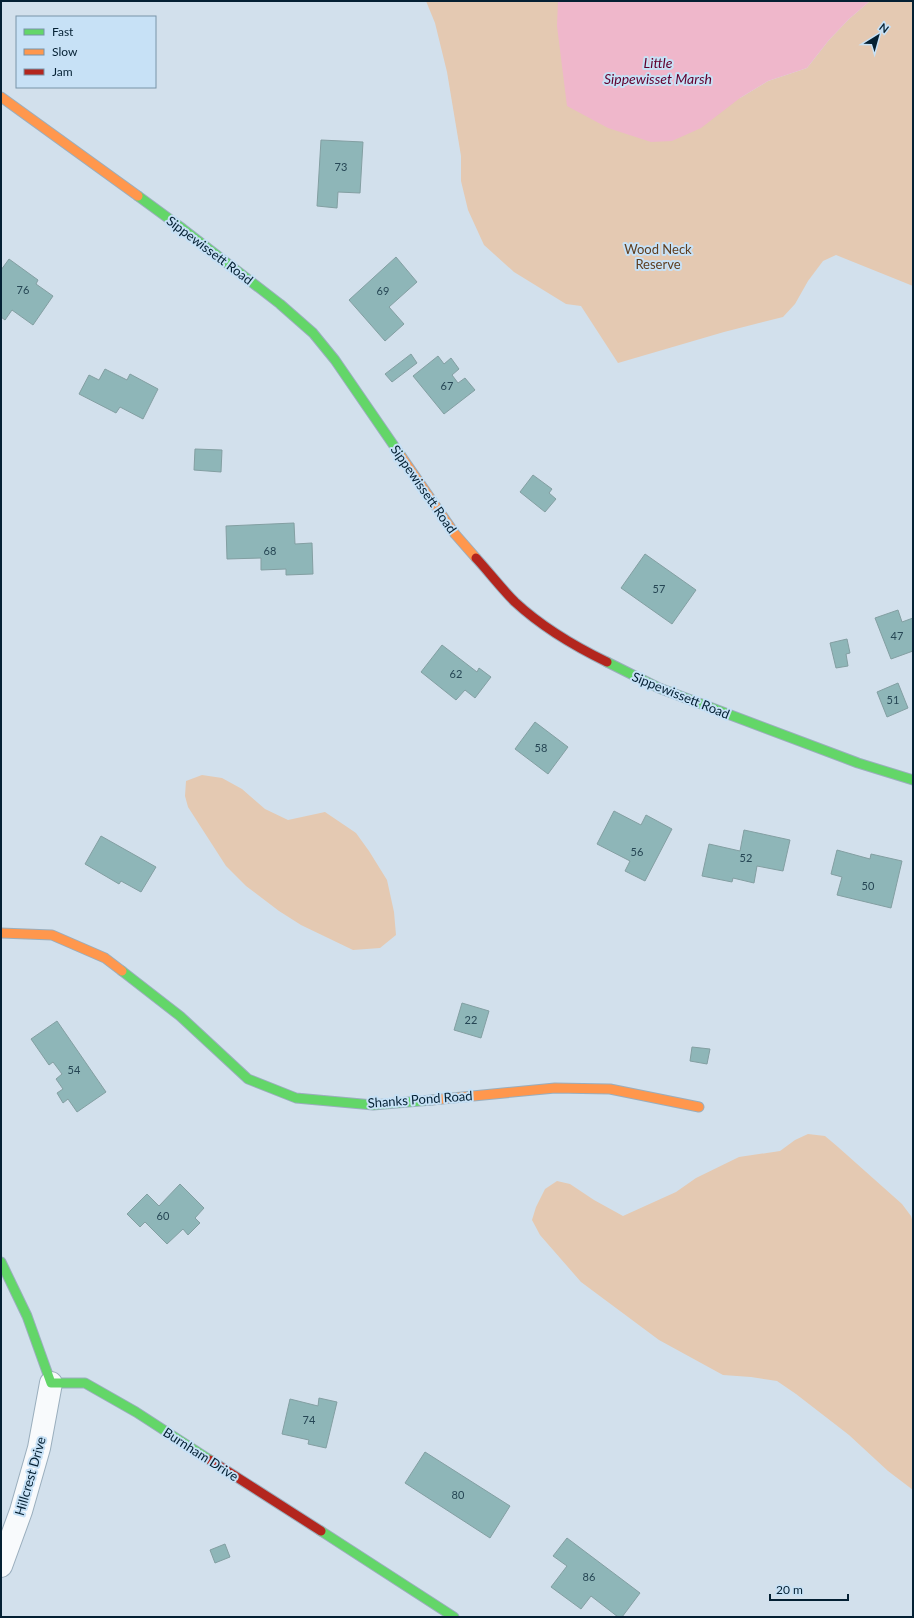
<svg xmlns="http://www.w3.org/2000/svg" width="914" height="1618" font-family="Lato,sans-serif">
<rect width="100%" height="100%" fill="#d2e0ec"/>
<path fill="#e4c9b2" d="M426 1H559L740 98 768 81 807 68 829 40 849 19 870 1H913V286L836 255 823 261 808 281 795 304 783 317 724 332 618 363 581 306 566 304 514 272 484 245 468 210 461 181V156L447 72 435 23Z
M202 775 222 778 242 789 265 809 288 820 325 812 356 833 369 851 387 880 394 912 396 935 380 948 353 950 301 925 279 911 246 886 226 866 188 807 185 796 186 781Z
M808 1134 825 1136 838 1147 902 1204 911 1216 913 1223V1490L888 1471 849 1435 796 1394 777 1381 751 1377 723 1375 659 1340 581 1282 540 1235 532 1220 536 1207 545 1189 557 1181 570 1184 594 1200 623 1216 676 1192 696 1178 739 1157 780 1151 795 1140Z"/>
<path fill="#efb7cb" d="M558 1H870L849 19 829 40 807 68 768 81 740 98 701 128 672 141 651 142 608 128 567 106 557 26Z"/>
<path fill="#8eb6b8" stroke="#839fa2" d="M321 140 363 142 360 193 338 192 337 208 317 206Z
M396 257 417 282 389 307 404 324 385 341 349 300Z
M9 259 38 280 36 284 53 296 33 325 12 310 5 320 1 317V270Z
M411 354 417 363 392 382 385 374Z
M438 356 444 364 451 358 459 369 452 375 458 383 465 378 475 390 444 414 413 376Z
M105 369 127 380 130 374 158 389 143 419 120 407 116 413 79 394 89 375 99 380Z
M195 449 222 450 221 472 194 470Z
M533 475 552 489 549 493 556 499 545 512 520 492Z
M294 523 295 544 312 543 313 574 286 575V569L261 570V558L227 559 226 526Z
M645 554 696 590 672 624 621 588Z
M898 610 902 622 913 618V651L891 659 875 618Z
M847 639 850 653 846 654 848 666 836 668 830 643Z
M442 645 477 672 479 668 491 677 475 698 465 690 456 700 421 672Z
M898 683 908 708 887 717 877 692Z
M535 722 568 747 548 774 515 749Z
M614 811 641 825 646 815 672 829 645 881 625 871 630 861 597 844Z
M744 830 790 840 783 871 757 866 754 883 733 878 732 882 702 876 709 844 740 851Z
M101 836 156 867 141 892 121 881 119 884 85 864Z
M837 850 870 859 871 854 902 861 891 908 837 895 842 877 831 874Z
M462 1003 489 1011 481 1038 454 1030Z
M57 1021 106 1092 77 1112 68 1099 63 1103 57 1093 63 1089 56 1079 62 1074 53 1062 49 1065 31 1039Z
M692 1047 710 1049 707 1064 690 1061Z
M180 1184 204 1208 195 1218 200 1223 188 1235 183 1229 167 1244 145 1222 140 1227 127 1214 147 1194 159 1206Z
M319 1398 337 1402 326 1448 308 1444 309 1440 282 1434 290 1399 318 1406Z
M425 1452 510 1506 490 1538 405 1483Z
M567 1538 640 1593 622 1617H618L591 1596 581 1609 551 1587 567 1566 553 1556Z
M225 1544 230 1557 215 1563 210 1550Z"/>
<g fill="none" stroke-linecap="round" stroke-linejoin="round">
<defs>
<path id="street" d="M1 1566 21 1511 39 1448 51 1383"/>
<path id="fast" d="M138 196 183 229 280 304 313 333 335 360 401 456
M607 662 659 688 858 763 913 780
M122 971 180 1016 248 1079 296 1098 373 1105 432 1100
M1 1262 27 1316 51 1383H85L136 1412 210 1460
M321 1531 454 1617"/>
<path id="slow" d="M1 97 138 196
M401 456 455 534 476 558
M1 933 52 935 105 958 122 971
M432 1100 555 1088 610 1089 699 1107"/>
<path id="jam" d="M476 558C489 572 501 588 515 602 542 627 574 646 607 662
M210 1460 321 1531"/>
</defs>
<use href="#street" stroke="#9aaebd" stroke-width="24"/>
<use href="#fast" stroke="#9aaebd" stroke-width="11"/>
<use href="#slow" stroke="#9aaebd" stroke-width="11"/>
<use href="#jam" stroke="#9aaebd" stroke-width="11"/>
<use href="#street" stroke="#f8fafc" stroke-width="22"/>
<use href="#fast" stroke="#63d668" stroke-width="9"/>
<use href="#slow" stroke="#ff974d" stroke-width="9"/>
<use href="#jam" stroke="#b3261e" stroke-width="9"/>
</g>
<g text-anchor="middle" stroke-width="4" stroke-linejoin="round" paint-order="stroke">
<g font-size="11" fill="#264654">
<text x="341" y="171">73</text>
<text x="23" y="294">76</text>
<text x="383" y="295">69</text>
<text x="447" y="390">67</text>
<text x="270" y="555">68</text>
<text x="659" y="593">57</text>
<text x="897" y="640">47</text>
<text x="456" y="678">62</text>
<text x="893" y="704">51</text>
<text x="541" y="752">58</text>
<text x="637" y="856">56</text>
<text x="746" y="862">52</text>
<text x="868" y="890">50</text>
<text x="471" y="1024">22</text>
<text x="74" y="1074">54</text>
<text x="163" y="1220">60</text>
<text x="309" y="1424">74</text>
<text x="458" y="1499">80</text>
<text x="589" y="1581">86</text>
</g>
<g font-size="13" fill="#5f3e1f" stroke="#c7e1f6">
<text x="658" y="254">Wood Neck<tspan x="658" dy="15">Reserve</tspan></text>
</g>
<g font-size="13" fill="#042033" stroke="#c7e1f6">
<text transform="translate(210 250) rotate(37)" y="5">Sippewissett Road</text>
<text transform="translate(424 489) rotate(55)" y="5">Sippewissett Road</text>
<text transform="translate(681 695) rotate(22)" y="5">Sippewissett Road</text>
<text transform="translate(420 1099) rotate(-4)" y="5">Shanks Pond Road</text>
<text transform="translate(201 1454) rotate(33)" y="5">Burnham Drive</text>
<text transform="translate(30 1476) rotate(-74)" y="5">Hillcrest Drive</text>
</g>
<g font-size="14" font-style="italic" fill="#61002d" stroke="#c7e1f6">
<text x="658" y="68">Little<tspan x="658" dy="16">Sippewisset Marsh</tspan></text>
</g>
</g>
<rect width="914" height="1618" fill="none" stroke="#042033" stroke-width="4"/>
<rect x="16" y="16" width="140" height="72" fill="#c7e1f6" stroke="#7994a8"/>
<rect x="24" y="29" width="20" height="6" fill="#63d668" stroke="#7994a8"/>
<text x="52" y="36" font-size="12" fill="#042033">Fast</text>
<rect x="24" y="49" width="20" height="6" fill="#ff974d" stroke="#7994a8"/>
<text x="52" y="56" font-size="12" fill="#042033">Slow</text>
<rect x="24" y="69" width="20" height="6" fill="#b3261e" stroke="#7994a8"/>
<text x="52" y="76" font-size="12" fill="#042033">Jam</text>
<g transform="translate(878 36) rotate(37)" stroke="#c7e1f6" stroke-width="3" paint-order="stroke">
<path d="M0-3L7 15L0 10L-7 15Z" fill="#042033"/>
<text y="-6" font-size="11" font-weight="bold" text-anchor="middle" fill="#042033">N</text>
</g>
<path d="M770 1594v6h78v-6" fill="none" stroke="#042033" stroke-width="2"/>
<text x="776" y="1594" font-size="12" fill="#042033" stroke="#c7e1f6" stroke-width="3" paint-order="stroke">20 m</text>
</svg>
